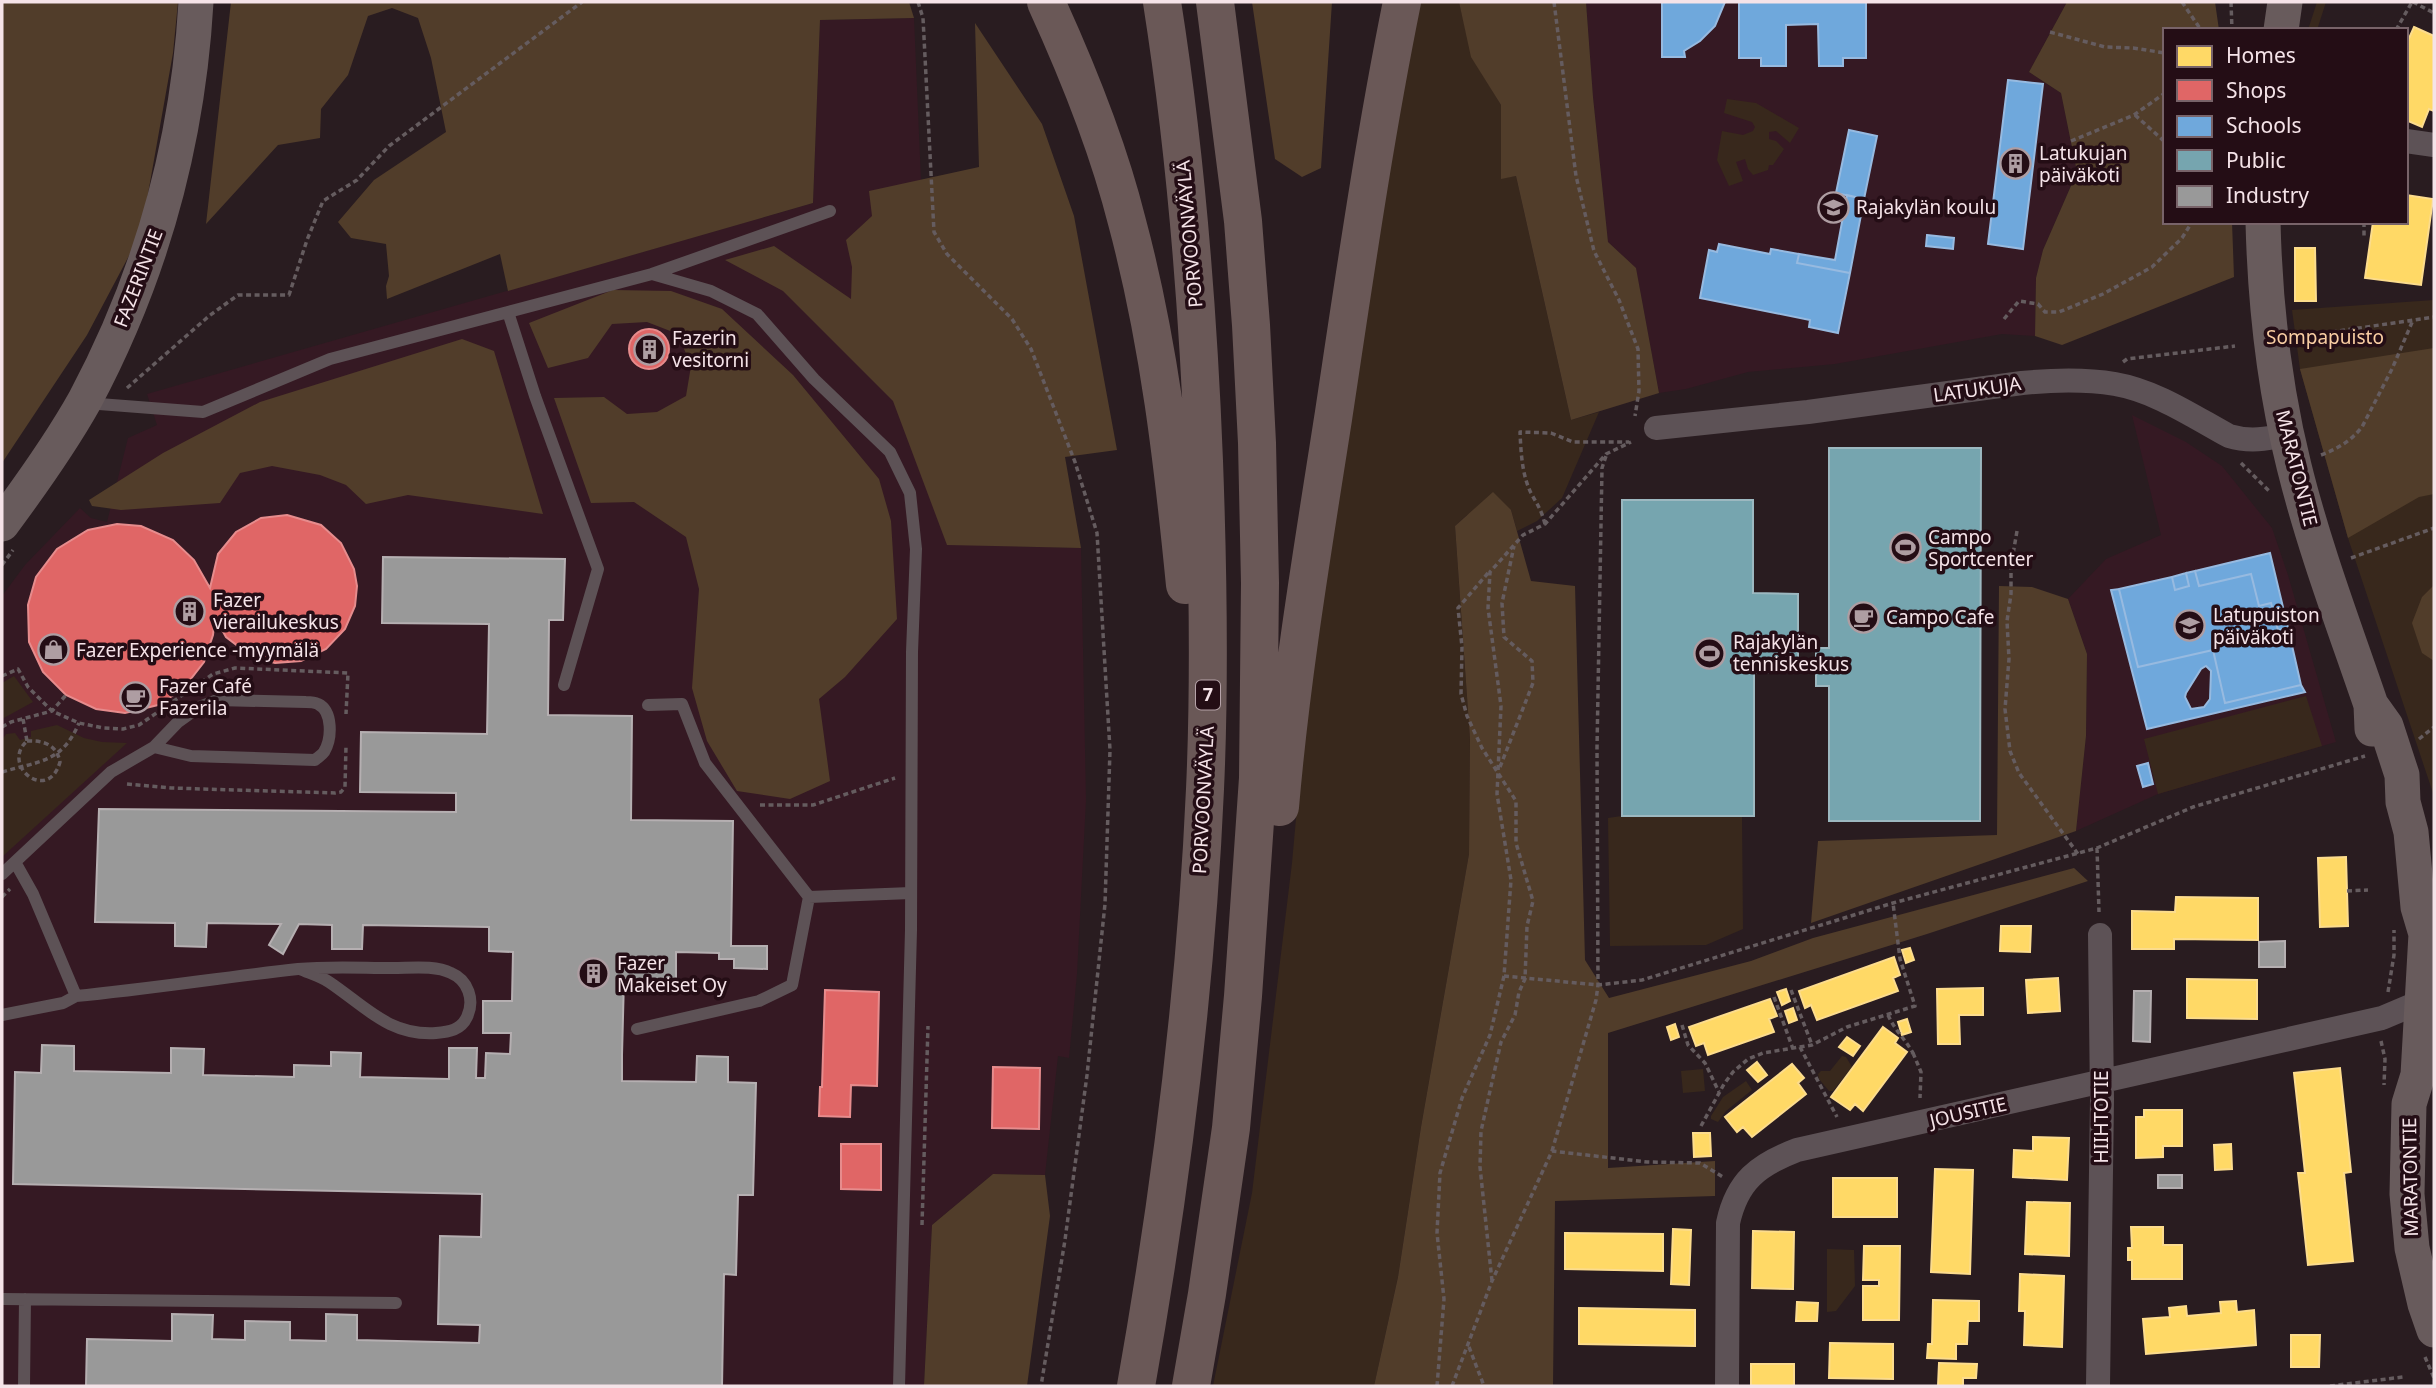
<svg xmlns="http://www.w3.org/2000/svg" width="2436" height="1388" font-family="'Noto Sans',sans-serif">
<rect width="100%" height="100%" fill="#291c20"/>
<path fill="#351923" d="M1586 2H2067L2029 72 2061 93 2077 172 2043 250 2036 278 2035 336 2002 334 1835 364 1748 372 1686 389 1659 393 1636 269 1608 242 1593 97Z
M914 18 924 250 947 544 1081 548 1086 800 1077 974 1069 1058 1058 1056 1045 1175 993 1174 932 1225 924 1386H2V596L25 565 80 508 91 518 107 522 128 438 157 425 147 394 813 203 820 20Z
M2132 415 2186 442 2222 466 2272 528 2288 575 2336 742 2158 794 2076 831 2086 736 2087 654 2068 599 2106 559 2161 535Z"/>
<path fill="#38281c" d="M1419 2H1459L1472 57 1501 105V178L1516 176 1571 420 1599 412 1562 498 1537 521 1517 531 1511 510 1467 515 1455 526 1470 739 1469 854 1421 1127 1398 1277 1374 1386H1213L1252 1193 1292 863 1306 708 1348 398Z
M2317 2H2326L2317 30H2308Z
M1727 99 1756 103 1799 128 1790 143 1776 131 1769 132V139L1776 141 1784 149 1773 165H1769L1768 170 1753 175 1748 169 1745 159 1736 162 1743 181 1729 186 1717 160 1722 131 1743 135 1753 131 1755 127 1752 122 1724 113Z
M2434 300V796L2348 538 2300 369 2292 310Z
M14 676 33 702 2 719V683Z
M2306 696 2322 746 2158 794 2144 739Z
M57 725 84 738 102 742 127 743 2 857V740L6 734 15 733 20 740 31 737V731Z
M1622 816H1742L1743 929 1706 945 1610 946 1608 818Z
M1842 1056 1846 1057 1852 1067 1833 1091H1829L1819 1079 1818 1074 1821 1071H1830Z
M1703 1069 1705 1091 1683 1093 1681 1071Z
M1746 1081 1752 1090 1726 1111 1718 1122 1711 1119V1116L1723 1097Z
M1827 1249 1854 1250 1855 1286 1836 1311 1827 1312Z"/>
<path fill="#513d2a" d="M2 2H178L173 53 141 233 87 335 2 463Z
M231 2H909L914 18 820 20 813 203 508 291 500 254 387 299 386 286 389 276 386 244 351 238 338 222 374 180 446 132 431 58 418 18 392 8 368 16 348 75 321 109 320 138 278 145 206 224Z
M1252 2H1332L1321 168 1302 177 1275 159Z
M1459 2H1586L1593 97 1608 242 1636 268 1659 393 1571 420 1516 176 1501 179V105L1471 57Z
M2067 2H2215L2219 30H2165V222H2232L2234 277 2062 345 2035 336 2036 278 2043 250 2077 172 2061 93 2029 72Z
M975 23 1042 124 1074 216 1117 450 1065 457 1081 548 947 545 893 401 783 291 725 260 774 246 851 299 852 267 846 240 872 216 869 191 979 167Z
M613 290 671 291 722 309 793 375 879 479 891 521 897 619 845 677 819 699 830 781 790 799 737 791 707 741 692 688 699 589 686 537 634 502 591 503 554 398 604 397 627 414 657 412 686 396 691 366 678 334 647 322 612 324 588 358 548 368 529 323Z
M462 339 494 351 543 514 408 495 366 504 346 485 320 475 272 466 240 473 220 503 121 510 92 506 89 500 163 453 260 402Z
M2434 348V494L2419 497 2348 538 2300 369Z
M1493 492 1511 510 1531 581 1575 586 1585 960 1609 998 1751 961 1813 938 2074 868 2088 881 1927 934 1608 1033V1168L1715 1161V1196L1555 1201 1553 1386H1374L1398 1277 1421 1127 1469 854 1470 739 1455 526Z
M2434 585V661L2422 653 2412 623 2422 597Z
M1999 586 2032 587 2068 599 2087 654 2086 736 2076 831 1811 923 1818 841 1997 835Z
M993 1174 1045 1175 1050 1216 1027 1386H924L932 1225Z"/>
<path fill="#ffd966" stroke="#fcdc8d" stroke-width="2" d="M2414 27 2434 36V111L2429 109 2422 127 2406 120V45Z
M2406 195 2433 199 2421 285 2365 278 2373 222H2406Z
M2295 248H2315L2316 301H2295Z
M2346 857 2348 926 2320 927 2318 858Z
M2176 897 2258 898V940L2174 939V949H2132V911L2175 912Z
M2001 926H2031L2030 952 2000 951Z
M1910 948 1914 960 1906 963 1902 950Z
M1894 957 1900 975 1893 978 1898 991 1817 1020 1811 1005 1805 1008 1799 991Z
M2058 978 2060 1011 2028 1013 2026 980Z
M2187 979 2257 980V1019L2187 1018Z
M1983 988V1015H1959L1960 1044H1938L1937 989Z
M1786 989 1790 1001 1782 1005 1777 992Z
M1770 999 1777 1016 1769 1019 1774 1032 1708 1055 1704 1043 1696 1046 1689 1027Z
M1793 1008 1797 1020 1789 1023 1785 1011Z
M1907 1019 1911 1032 1902 1035 1898 1022Z
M1675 1024 1679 1037 1671 1040 1667 1027Z
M1883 1027 1898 1038 1895 1043 1907 1052 1863 1111 1855 1104 1850 1110 1831 1097Z
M1847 1037 1860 1046 1853 1056 1839 1047Z
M1757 1062 1767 1075 1758 1082 1747 1070Z
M1792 1064 1804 1078 1798 1083 1806 1094 1752 1137 1743 1127 1737 1132 1725 1117Z
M2340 1068 2351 1172 2344 1173 2353 1261 2308 1265 2298 1173H2305L2294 1073Z
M2144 1110H2182V1146H2163V1157L2136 1158V1117H2144Z
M1693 1133H1710L1711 1156 1694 1157Z
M2033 1137 2069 1138 2067 1180 2013 1177 2014 1150 2033 1151Z
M2231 1144 2232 1169 2215 1170 2214 1145Z
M1935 1169 1973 1170 1970 1274 1931 1272Z
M1833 1178H1897V1217H1833Z
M2027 1202 2070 1203 2069 1256 2025 1254Z
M2131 1227H2163V1245H2182V1279H2132V1260H2128V1248H2132Z
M1673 1229 1691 1230 1689 1285 1671 1284Z
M1753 1231 1794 1232 1793 1289 1752 1288Z
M1565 1233 1663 1234V1271L1565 1269Z
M1864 1246H1900L1899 1320H1863V1286H1879V1280H1863Z
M2020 1274 2064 1276 2062 1347 2024 1345 2025 1311H2019Z
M1933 1300 1979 1301V1321H1968L1967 1344H1956V1359L1927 1358 1928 1344H1932Z
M2236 1301 2237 1312 2254 1310 2256 1345 2146 1354 2143 1319 2170 1317 2169 1308 2186 1306 2187 1316 2221 1313 2220 1302Z
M1797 1302 1818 1303 1817 1321H1796Z
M1579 1308 1695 1310V1346L1579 1344Z
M2291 1335H2320L2319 1367H2291Z
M1830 1343 1893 1344V1379L1829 1378Z
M1939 1363 1977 1364 1976 1378H1963V1386H1938Z
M1751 1364H1794V1386H1751Z"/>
<path fill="#e06666" stroke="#e68c8d" stroke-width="2" d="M629 349a20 20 0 1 1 40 0a20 20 0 1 1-40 0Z
M287 515 321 525 341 543 354 569 357 586 355 606 345 629 326 649 301 661 275 663 251 656 226 637 215 617 213 635 204 662 183 689 158 705 125 713 96 709 66 695 43 672 29 642 28 605 36 577 57 549 88 530 117 524 141 526 173 540 194 560 210 588 218 554 236 532 261 518Z
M825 990 879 992 877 1086 851 1085 850 1117 819 1116 820 1087H822Z
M993 1067 1040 1068 1039 1129 992 1128Z
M841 1144H881V1190L841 1189Z"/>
<path fill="#6fa8dc" stroke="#97bae0" stroke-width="2" fill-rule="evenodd" d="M1662 2H1725L1715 26 1700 41 1684 51 1685 57H1662Z
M1739 2H1866V58H1843V66H1819L1818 24 1786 25V66H1761V58H1739Z
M2008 80 2043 84 2023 249 1988 244Z
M1849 130 1877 136 1864 199 1836 193Z
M1847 195 1864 199 1850 273 1797 263 1799 254 1835 260Z
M1927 235 1954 238 1953 249 1926 246Z
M1719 244 1770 254 1771 249 1799 254 1797 263 1850 273 1838 333 1809 327 1810 320 1700 298 1709 250 1717 252Z
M2270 553 2288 628 2278 630 2271 603 2259 606 2251 574 2199 586 2195 571Z
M2195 571 2199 586 2251 574 2259 606 2271 603 2278 630 2288 628 2301 685 2225 703 2213 650 2138 667 2119 589 2172 577 2175 590 2189 586 2186 573Z
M2186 573 2189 586 2175 590 2172 577Z
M2119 589 2138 667 2213 650 2225 703 2301 685 2305 692 2147 729 2111 590ZM2206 666 2211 671 2210 699 2204 707 2191 709 2185 697 2186 693 2201 669Z
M2148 763 2153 784 2143 787 2137 766Z"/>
<path fill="#76a5af" stroke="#9cb8c0" stroke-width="2" d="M1829 448H1981L1980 821H1829V686H1816V648H1829Z
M1622 500H1753V593L1798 594V673H1754V816H1622Z"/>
<path fill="#999" stroke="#b5afb1" stroke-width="2" d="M383 557 565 559 563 620H549L548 715 632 716 631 820 733 821 731 946H767V969L734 968V959H719V953L676 952V980L624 979 622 1055V1081L696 1082 697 1056 728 1057V1082L756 1083 753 1195H738L736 1275 724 1274 722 1386H86L87 1339 172 1341V1314L213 1315 212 1339 245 1340V1321L290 1322V1340L326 1341V1314L357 1315V1340L479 1343 480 1325 438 1324 440 1236 481 1237 482 1194 13 1184 15 1072 41 1073 42 1045 74 1046V1071L171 1073V1048L204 1049 203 1075 294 1077V1065L331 1066V1052L361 1053 360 1077 449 1079V1048H477L476 1078H485L486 1053 510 1054 511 1033H483V1001H512L513 952 489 951V927L363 925 362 949H332V925L299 924 283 954 269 945 281 924 207 923 206 947 175 946V923L95 922 99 809 456 812V793L360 792 361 732 487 734 489 624 382 623Z
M2285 941V967H2259V942Z
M2134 991H2151L2150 1042 2133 1041Z
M2158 1175H2182V1188H2158Z"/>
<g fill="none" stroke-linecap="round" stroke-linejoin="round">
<path stroke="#655c5f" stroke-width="3.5" stroke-dasharray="5 3.5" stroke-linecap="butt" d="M918 2 923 18 934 232 947 254 1012 319 1031 349 1075 462 1097 533 1110 750 1105 904 1087 1075 1065 1240 1041 1386
M1554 2 1576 176 1594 251 1619 300 1638 349 1639 391 1635 416
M2182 2 2201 30
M2231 2 2232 30
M2413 2 2434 13
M2396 30 2412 2
M2050 32 2105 47 2133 48 2165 53
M2135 115 2165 142
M2071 141 2134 115 2165 93
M2364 222V237
M2004 319 2019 301 2038 304 2045 312H2059L2103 294 2152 267 2182 238 2192 222
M2298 337 2434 317
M2123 362 2127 359 2235 346
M127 388 209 316 238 295H289L307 240 323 201 357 180 389 146 582 2
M2321 455C2337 449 2351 441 2362 427L2392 369 2413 320
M2241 463 2270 492
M1545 524C1541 509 1538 506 1531 493 1522 475 1521 453 1520 432L1551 433 1573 442H1629
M2017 531 2011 566V594L2007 621 2009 659 2005 709 2010 751 2019 773 2078 854
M2351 558 2434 528
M2 565 13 550
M1488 573 1458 608 1462 647 1461 694 1467 716 1482 748 1516 801V843L1533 901 1527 926 1525 979 1519 992 1515 1015 1501 1042 1481 1131 1480 1167 1492 1281
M2 676 18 669 28 687 52 711 79 723 103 728 123 729 139 725 213 674 235 668 348 673 346 714
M23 719 27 741
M2 727 11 722 52 711 66 695
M2419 739 2434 727
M27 741C43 740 57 745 60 762 48 804 0 765 27 741Z
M1500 767 1533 683 1532 661 1504 637 1502 603 1514 546
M2 772C39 761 62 763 79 723
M127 784 171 788 335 793 341 792 345 787 346 746
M760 805H813L895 778
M2097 848 2099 912
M2347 891 2368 890
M2 897 10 889
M1504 976 1598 985 1642 980 1893 903 2097 848 2193 807 2365 756
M1791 990 1812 1045
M2388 992 2394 955V930
M1774 997 1793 1049
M1888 1015C1894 1029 1905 1039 1913 1053L1911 1057
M1682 1025 1688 1045 1705 1063 1719 1092
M2381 1041 2385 1059 2384 1085
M1800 1047 1837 1117
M1913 1053 1921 1072 1920 1098
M1701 1126 1724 1084 1733 1072 1748 1059 1763 1053 1812 1045 1847 1027 1915 1006 1900 959 1893 903
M1552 1151 1596 1000 1598 985 1597 748 1602 468 1606 456
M922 1225 928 1026
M1469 1347 1484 1386
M2425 1357 2434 1378
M1437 1386 1444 1299 1437 1233 1440 1173 1462 1098 1490 1035 1504 976 1511 880 1497 794 1501 706 1488 608 1490 572 1523 535 1545 524 1606 454 1631 442
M1452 1386 1492 1281 1552 1151 1647 1162 1700 1163 1723 1177
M2330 1386 2403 1377"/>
<path stroke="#5d5256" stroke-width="12" d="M652 274 711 291 757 314 814 379 890 452 910 493 916 549 912 652 911 930 899 1386
M508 312 535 396 598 569 564 685
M86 403 203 412 330 359 652 274 830 211
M648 705 682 704 705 763 809 897
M15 862 33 894 76 996
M2 874 111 772 154 747 178 722 199 707 217 700 306 702C310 702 314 702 318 704 333 711 332 739 324 752 322 755 318 757 315 760L191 756 154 747
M2 1015 63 1003 76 996C150 989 224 977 298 969 329 966 362 968 393 968 411 968 435 965 451 973 468 980 475 1000 467 1017 461 1030 449 1032 436 1033 389 1036 365 1006 329 982 320 976 309 973 300 969
M637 1029 759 1001 792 985 809 897 911 893
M2 1299 396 1303
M24 1386 25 1299"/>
<path stroke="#5d5256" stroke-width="24" d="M2406 141 2434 145
M1656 428 1808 412 2022 383C2052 380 2085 379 2115 384 2156 391 2194 417 2229 436 2249 442 2267 439 2287 435
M1727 1386 1728 1223C1737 1181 1758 1165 1797 1150L2382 1018 2434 996
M2098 1386 2102 1099 2100 935"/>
<path stroke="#685b5c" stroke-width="35" d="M2281 30 2285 2
M2263 222C2265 304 2274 386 2294 466 2314 547 2344 626 2371 705L2372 729
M2 524C31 485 61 443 85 400 151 276 188 142 196 2
M2371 705 2386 726 2402 775 2403 802 2411 832 2418 907 2426 934 2418 1075 2409 1104 2407 1194 2412 1248 2425 1304 2434 1330"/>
<path stroke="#6a5857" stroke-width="38" d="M1046 2C1078 72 1108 146 1127 222 1159 341 1173 463 1185 585
M1280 807C1291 677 1313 547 1333 419 1354 280 1374 140 1402 2
M1136 1386C1171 1189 1196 990 1205 789 1210 680 1208 570 1204 461 1198 307 1186 154 1162 2
M1191 1386 1207 1294 1231 1128 1243 996 1258 778 1260 583 1257 443 1251 325 1243 221 1215 2"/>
</g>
<defs>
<symbol id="building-ring" viewBox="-11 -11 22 22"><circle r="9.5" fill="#240d15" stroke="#ae9da2" stroke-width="1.5"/><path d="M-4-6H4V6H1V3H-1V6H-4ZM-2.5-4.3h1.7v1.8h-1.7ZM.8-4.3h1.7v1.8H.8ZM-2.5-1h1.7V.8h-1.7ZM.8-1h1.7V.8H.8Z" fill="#ae9da2"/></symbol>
<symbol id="school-ring" viewBox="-11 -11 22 22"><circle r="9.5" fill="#240d15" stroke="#ae9da2" stroke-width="1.5"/><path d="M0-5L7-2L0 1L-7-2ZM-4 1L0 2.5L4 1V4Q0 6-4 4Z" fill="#ae9da2"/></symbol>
<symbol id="stadium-ring" viewBox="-11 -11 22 22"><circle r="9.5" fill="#240d15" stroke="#ae9da2" stroke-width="1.5"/><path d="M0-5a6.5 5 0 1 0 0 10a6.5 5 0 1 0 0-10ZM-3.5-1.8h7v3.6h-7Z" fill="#ae9da2"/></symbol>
<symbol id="cafe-ring" viewBox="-11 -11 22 22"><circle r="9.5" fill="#240d15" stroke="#ae9da2" stroke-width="1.5"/><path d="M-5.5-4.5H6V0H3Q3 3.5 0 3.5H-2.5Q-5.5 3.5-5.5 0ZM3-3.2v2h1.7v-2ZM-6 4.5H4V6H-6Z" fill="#ae9da2"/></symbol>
<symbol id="shop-ring" viewBox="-11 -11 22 22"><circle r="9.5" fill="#240d15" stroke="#ae9da2" stroke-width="1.5"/><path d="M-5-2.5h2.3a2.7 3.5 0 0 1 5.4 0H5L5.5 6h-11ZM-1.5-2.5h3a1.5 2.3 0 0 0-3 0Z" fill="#ae9da2"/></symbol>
</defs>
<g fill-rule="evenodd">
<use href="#building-ring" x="1998" y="146" width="35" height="35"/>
<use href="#school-ring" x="1816" y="190" width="35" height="35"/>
<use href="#building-ring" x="632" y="332" width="35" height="35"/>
<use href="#stadium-ring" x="1888" y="530" width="35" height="35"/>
<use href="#building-ring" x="172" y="594" width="35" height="35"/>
<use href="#cafe-ring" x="1846" y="600" width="35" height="35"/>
<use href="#school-ring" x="2172" y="608" width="35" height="35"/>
<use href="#shop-ring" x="36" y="632" width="35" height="35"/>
<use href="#stadium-ring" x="1692" y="636" width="35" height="35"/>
<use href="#cafe-ring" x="118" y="680" width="35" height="35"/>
<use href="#building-ring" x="576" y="956" width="35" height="35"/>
</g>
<g text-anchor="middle" stroke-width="7" stroke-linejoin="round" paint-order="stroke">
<rect fill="#240d15" stroke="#b6a3a9" stroke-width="2" x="1196" y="680.5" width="24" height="29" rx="5"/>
<g font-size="18" font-weight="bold" fill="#f5e3e8">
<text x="1208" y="701">7</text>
</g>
<g font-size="19" fill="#f5e3e8" stroke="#240d15" text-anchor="start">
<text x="2039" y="160">Latukujan<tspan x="2039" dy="22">päiväkoti</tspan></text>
<text x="1856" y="214">Rajakylän koulu</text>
<text x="672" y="345">Fazerin<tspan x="672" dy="22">vesitorni</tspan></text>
<text x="1928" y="544">Campo<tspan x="1928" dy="22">Sportcenter</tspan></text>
<text x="213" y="607">Fazer<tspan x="213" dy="22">vierailukeskus</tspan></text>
<text x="2213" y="622">Latupuiston<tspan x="2213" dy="22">päiväkoti</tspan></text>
<text x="1886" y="624">Campo Cafe</text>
<text x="1733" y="649">Rajakylän<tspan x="1733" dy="22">tenniskeskus</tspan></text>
<text x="76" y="657">Fazer Experience -myymälä</text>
<text x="159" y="693">Fazer Café<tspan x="159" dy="22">Fazerila</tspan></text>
<text x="617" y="970">Fazer<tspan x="617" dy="22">Makeiset Oy</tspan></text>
</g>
<g font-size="19" fill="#f5e3e8" stroke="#240d15">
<text transform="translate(1189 234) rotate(-95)" y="7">PORVOONVÄYLÄ</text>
<text transform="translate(138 278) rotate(-69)" y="7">FAZERINTIE</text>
<text transform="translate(1977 389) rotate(-8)" y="7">LATUKUJA</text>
<text transform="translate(2297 468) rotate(76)" y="7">MARATONTIE</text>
<text transform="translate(1203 800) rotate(-87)" y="7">PORVOONVÄYLÄ</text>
<text transform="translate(1968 1112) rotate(-13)" y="7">JOUSITIE</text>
<text transform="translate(2101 1117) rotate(-90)" y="7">HIIHTOTIE</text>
<text transform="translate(2410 1177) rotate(-91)" y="7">MARATONTIE</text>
</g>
<g font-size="19" fill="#f9cea3" stroke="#240d15">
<text x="2325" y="344">Sompapuisto</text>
</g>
</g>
<rect width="2436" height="1388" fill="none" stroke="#f5e3e8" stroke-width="7"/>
<rect x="2163" y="28" width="245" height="196" fill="#240d15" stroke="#786369" stroke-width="2"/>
<rect x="2177" y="46" width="35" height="21" fill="#ffd966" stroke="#786369" stroke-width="2"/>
<text x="2226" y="63" font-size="21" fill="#f5e3e8">Homes</text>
<rect x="2177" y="80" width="35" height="21" fill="#e06666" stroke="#786369" stroke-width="2"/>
<text x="2226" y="98" font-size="21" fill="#f5e3e8">Shops</text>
<rect x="2177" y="116" width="35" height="21" fill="#6fa8dc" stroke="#786369" stroke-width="2"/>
<text x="2226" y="133" font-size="21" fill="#f5e3e8">Schools</text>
<rect x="2177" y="150" width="35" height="21" fill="#76a5af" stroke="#786369" stroke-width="2"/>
<text x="2226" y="168" font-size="21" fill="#f5e3e8">Public</text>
<rect x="2177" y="186" width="35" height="21" fill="#999999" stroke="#786369" stroke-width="2"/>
<text x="2226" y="203" font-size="21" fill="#f5e3e8">Industry</text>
</svg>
